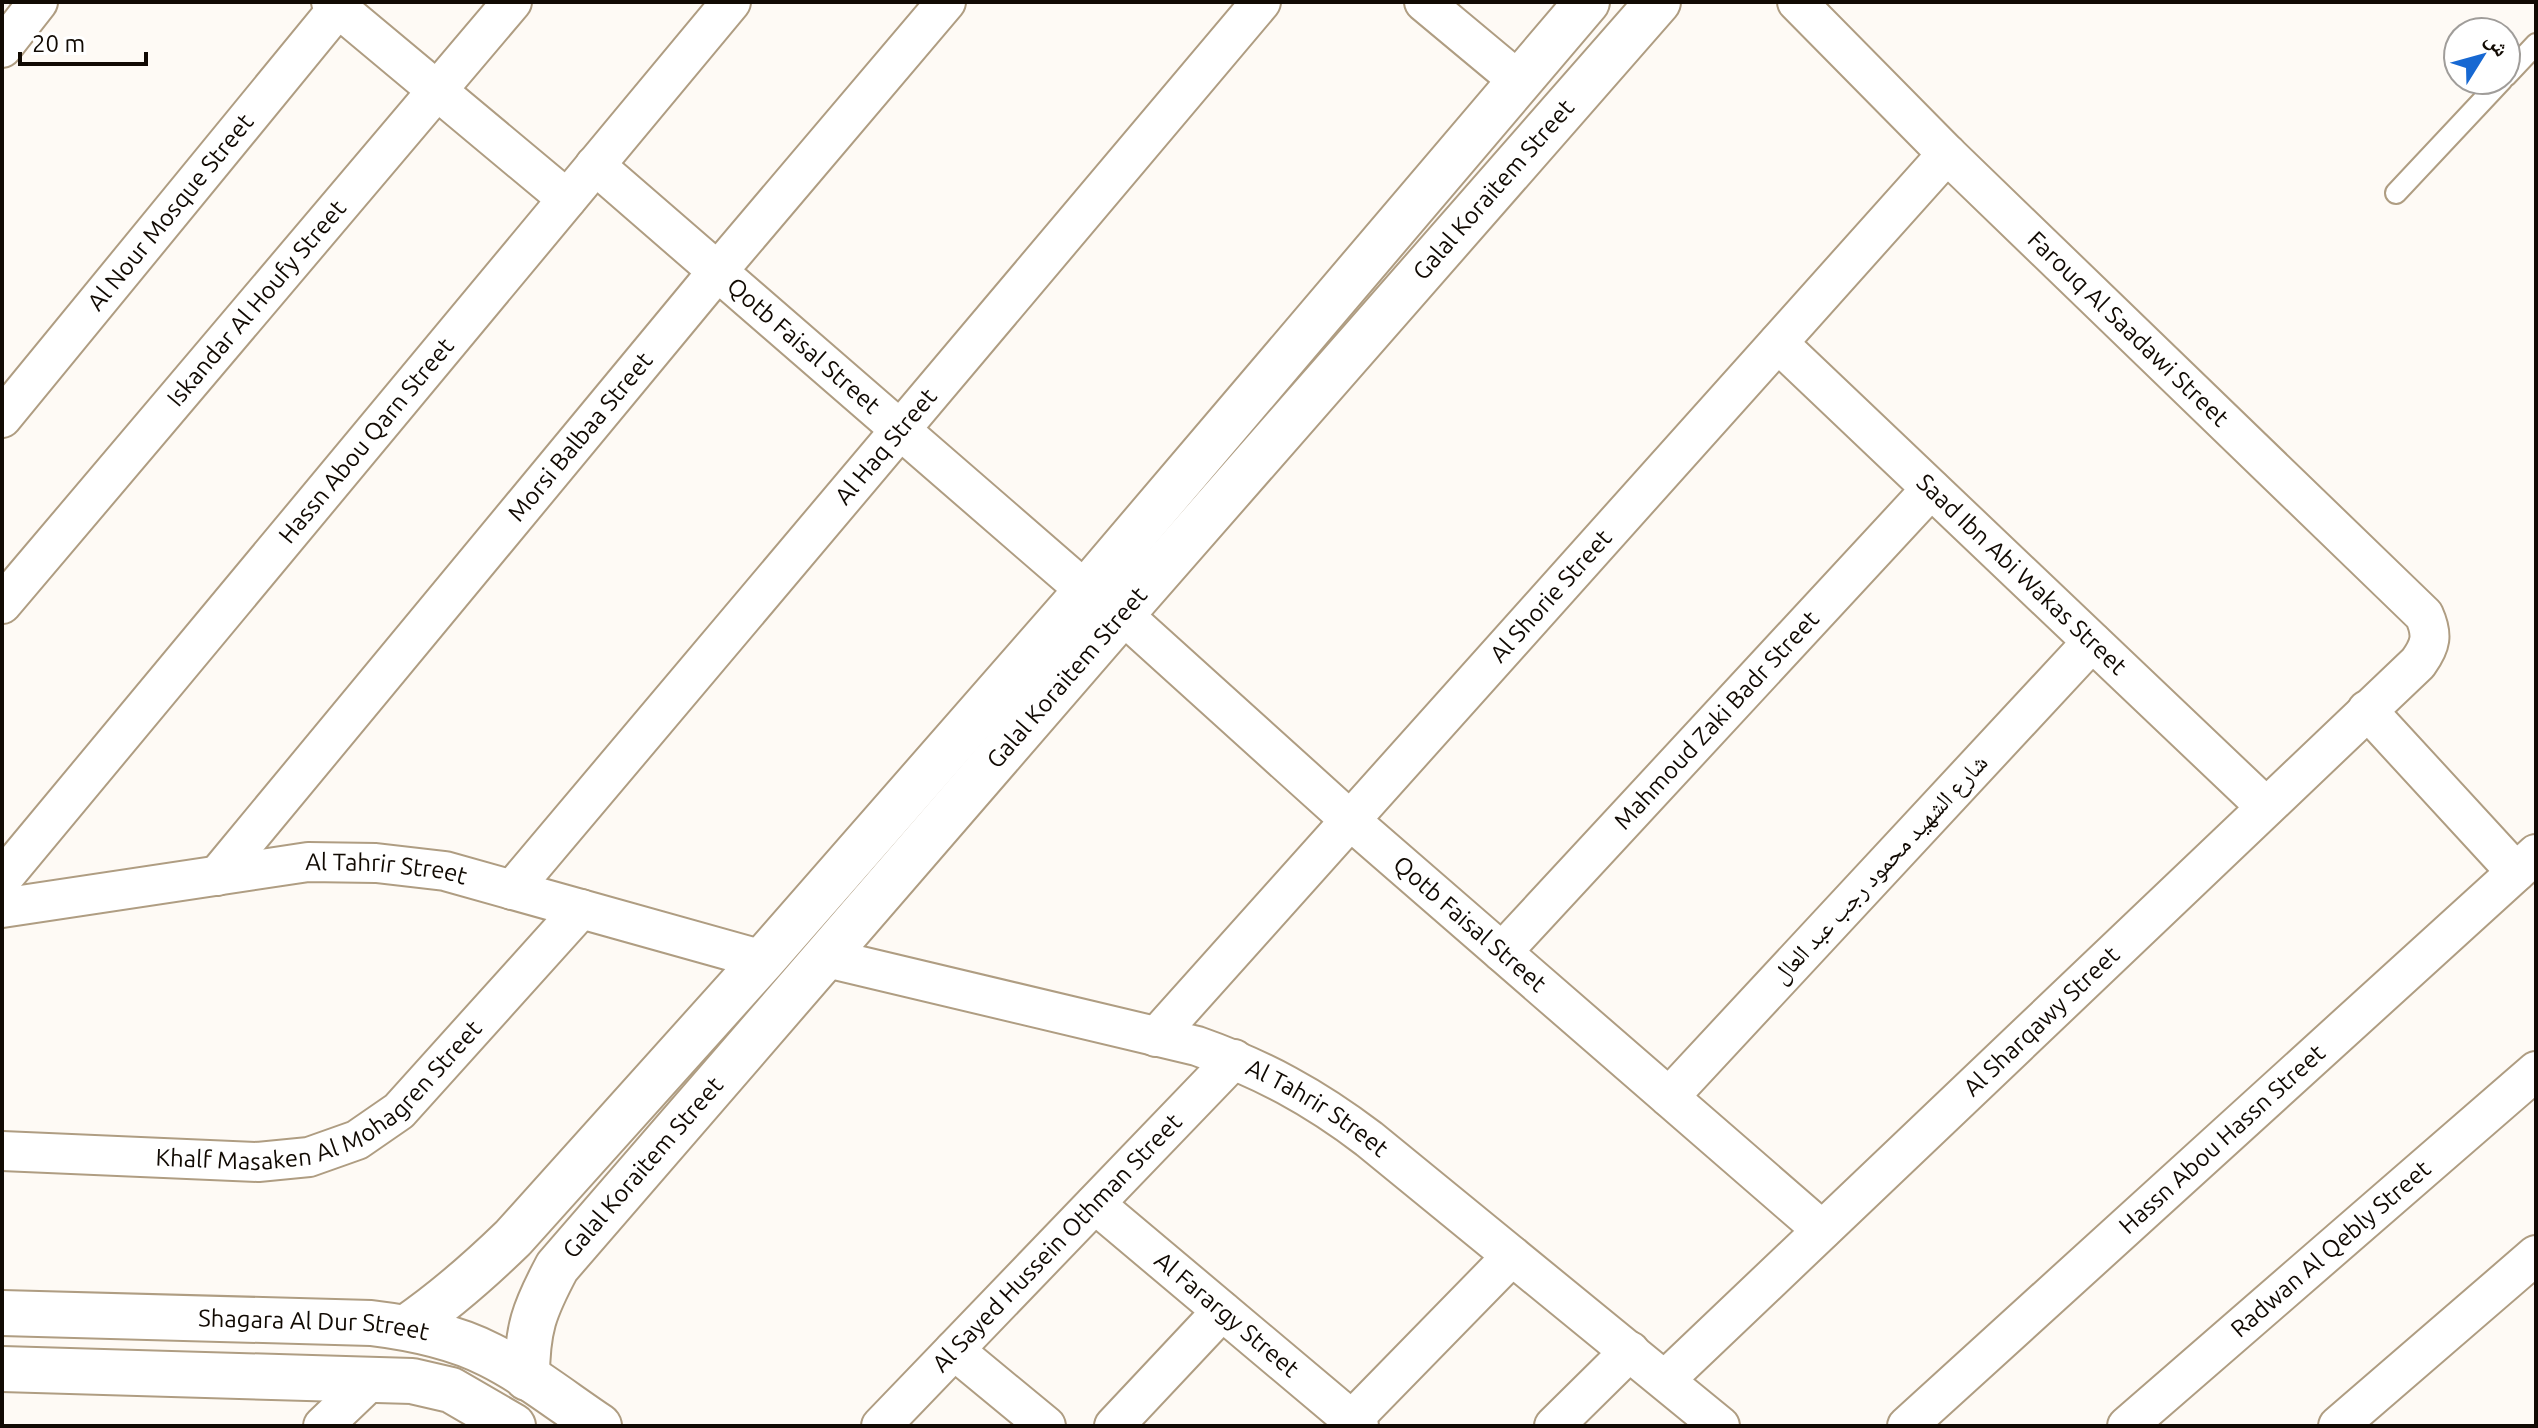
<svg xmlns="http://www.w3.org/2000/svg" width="2538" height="1428" font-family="Ubuntu,'Noto Naskh Arabic',sans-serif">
<rect width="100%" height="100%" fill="#fefaf5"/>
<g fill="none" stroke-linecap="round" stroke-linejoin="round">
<defs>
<path id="service" d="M2506 76 2536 44
M2396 193 2502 80"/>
<g id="minor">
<path d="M331 2 567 199"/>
<path d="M1424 2 1520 82"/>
<path d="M2 48 38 2"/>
<path id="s1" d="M595 165 1086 591"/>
<path id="s2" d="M1778 343 2266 807"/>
<path id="s3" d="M2 418 338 8"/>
<path id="s4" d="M2 604 512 2"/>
<path id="s5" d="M1122 614 1351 821 1822 1230"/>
<path d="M2367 710 2516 872"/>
<path id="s6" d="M217 876 717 272 946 2"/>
<path id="s7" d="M2 879 731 2"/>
<path id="s8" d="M512 890 1261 2"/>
<path id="s9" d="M2 908 308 862 376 863 445 871 763 960"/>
<path id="s10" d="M1502 952 1931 489"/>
<path id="s11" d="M827 958 1197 1046C1262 1069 1314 1097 1369 1139L1720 1426"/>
<path id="s12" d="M1156 1037 1947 154"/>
<path d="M1669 1097 2092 642"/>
<path id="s13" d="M2 1151 258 1162 309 1157 357 1140 399 1111 581 909"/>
<path id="s14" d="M1095 1204 1359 1426"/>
<path d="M954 1350 1046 1426"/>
<path id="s15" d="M1665 1380 2418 663C2431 645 2433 635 2424 615L1947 154 1797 2"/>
<path d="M323 1426 371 1380"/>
<path id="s16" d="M881 1426 1234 1059"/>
<path d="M1114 1426 1222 1311"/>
<path d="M1346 1426 1512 1256"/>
<path d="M1554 1426 1630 1351"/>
<path id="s17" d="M1907 1426 2536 854"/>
<path id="s18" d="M2127 1426 2536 1071"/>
<path d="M2338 1426 2536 1255"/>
</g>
<g id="tertiary">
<path id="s19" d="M2 1313 371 1323C412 1328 453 1336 490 1355 528 1374 563 1402 599 1426"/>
<path d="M2 1369 412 1381 451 1390 513 1426"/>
</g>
<g id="secondary">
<path d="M407 1327C446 1300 479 1271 513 1238L763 960 1086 591 1587 2"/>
<path id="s20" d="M527 1378C527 1329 534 1310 557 1267L1122 614 1658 2"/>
</g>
</defs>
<use href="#service" stroke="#af9d82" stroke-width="24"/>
<use href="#minor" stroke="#af9d82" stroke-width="42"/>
<use href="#tertiary" stroke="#af9d82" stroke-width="48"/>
<use href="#secondary" stroke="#af9d82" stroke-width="48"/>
<use href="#service" stroke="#fff" stroke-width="20"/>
<use href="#minor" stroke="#fff" stroke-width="38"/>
<use href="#tertiary" stroke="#fff" stroke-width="44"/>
<use href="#secondary" stroke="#fff" stroke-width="44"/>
</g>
<g text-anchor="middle" stroke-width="6" stroke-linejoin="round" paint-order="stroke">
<g font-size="24" fill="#110a03" stroke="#fff">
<text dy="8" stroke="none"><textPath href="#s20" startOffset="1544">Galal Koraitem Street</textPath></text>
<text dy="8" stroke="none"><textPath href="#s3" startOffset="266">Al Nour Mosque Street</textPath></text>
<text dy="8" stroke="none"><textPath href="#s4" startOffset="394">Iskandar Al Houfy Street</textPath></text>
<text transform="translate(2128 329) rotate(44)" y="8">Farouq Al Saadawi Street</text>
<text dy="8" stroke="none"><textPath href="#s1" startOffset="276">Qotb Faisal Street</textPath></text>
<text dy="8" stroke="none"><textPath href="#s6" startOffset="570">Morsi Balbaa Street</textPath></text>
<text dy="8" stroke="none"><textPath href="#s7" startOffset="570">Hassn Abou Qarn Street</textPath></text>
<text dy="8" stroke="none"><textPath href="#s8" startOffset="580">Al Haq Street</textPath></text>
<text dy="8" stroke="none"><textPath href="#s2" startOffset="336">Saad Ibn Abi Wakas Street</textPath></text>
<text dy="8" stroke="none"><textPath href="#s12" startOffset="592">Al Shorie Street</textPath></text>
<text dy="8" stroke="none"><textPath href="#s20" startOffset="896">Galal Koraitem Street</textPath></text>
<text dy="8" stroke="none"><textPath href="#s10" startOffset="316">Mahmoud Zaki Badr Street</textPath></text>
<text transform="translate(1880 869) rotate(-47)" y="8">شارع الشهيد محمود رجب عبد العال</text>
<text dy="8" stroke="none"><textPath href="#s9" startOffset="388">Al Tahrir Street</textPath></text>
<text dy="8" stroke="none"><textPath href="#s5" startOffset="466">Qotb Faisal Street</textPath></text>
<text dy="8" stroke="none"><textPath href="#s15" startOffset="520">Al Sharqawy Street</textPath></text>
<text dy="8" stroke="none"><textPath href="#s13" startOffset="340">Khalf Masaken Al Mohagren Street</textPath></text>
<text dy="8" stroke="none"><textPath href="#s11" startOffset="516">Al Tahrir Street</textPath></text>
<text dy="8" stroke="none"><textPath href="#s17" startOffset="426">Hassn Abou Hassn Street</textPath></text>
<text dy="8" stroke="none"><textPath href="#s20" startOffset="248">Galal Koraitem Street</textPath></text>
<text dy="8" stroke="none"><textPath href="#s16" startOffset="254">Al Sayed Hussein Othman Street</textPath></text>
<text dy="8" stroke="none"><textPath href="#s18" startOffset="270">Radwan Al Qebly Street</textPath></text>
<text dy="8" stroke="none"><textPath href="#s14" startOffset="172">Al Farargy Street</textPath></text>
<text dy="8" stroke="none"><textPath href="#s19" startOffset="312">Shagara Al Dur Street</textPath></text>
</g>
</g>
<rect width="2538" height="1428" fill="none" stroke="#110a03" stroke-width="8"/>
<g transform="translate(2482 56) rotate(53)"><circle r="38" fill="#ffffff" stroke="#a09d9a" stroke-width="2"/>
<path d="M0-6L14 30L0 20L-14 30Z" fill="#1768d2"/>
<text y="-12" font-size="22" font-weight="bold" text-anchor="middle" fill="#110a03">ش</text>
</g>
<path d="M20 52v12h126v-12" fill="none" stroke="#110a03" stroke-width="4"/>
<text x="32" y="52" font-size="24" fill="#110a03" stroke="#ffffff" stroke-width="6" paint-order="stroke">20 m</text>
</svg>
